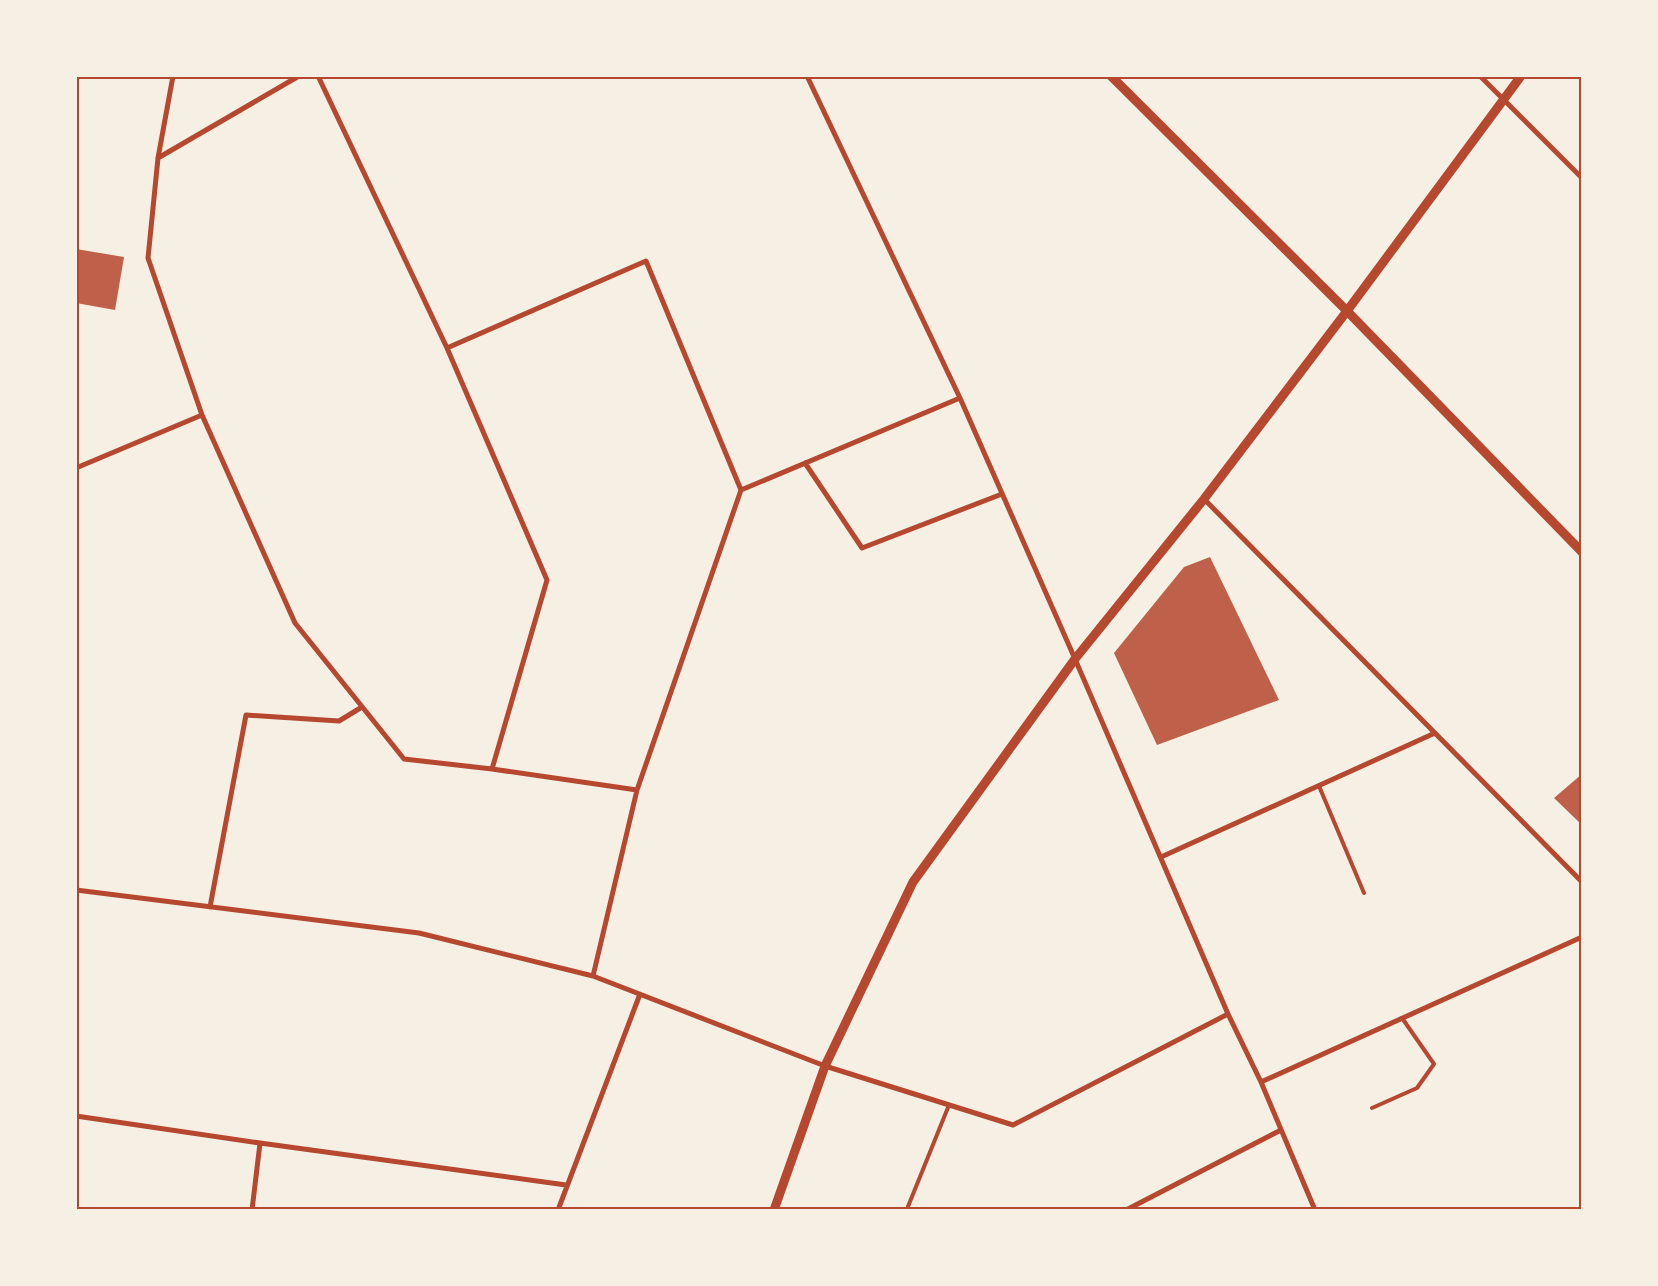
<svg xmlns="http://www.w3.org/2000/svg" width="1658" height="1286" font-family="'Source Sans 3',sans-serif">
<rect width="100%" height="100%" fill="#f6efe4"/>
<path fill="#bf614a" d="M76 249 124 257 115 310 76 303Z
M1210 557 1279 700 1157 745 1114 653 1184 567Z
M1582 774V825L1554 798Z"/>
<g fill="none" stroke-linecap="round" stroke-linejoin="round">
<path stroke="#b5482f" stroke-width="4" d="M1319 786 1364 893
M1372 1108 1417 1088 1434 1064 1402 1018
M907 1209 949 1105"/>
<path stroke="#b5482f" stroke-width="5" d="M173 76 158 158 148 258 202 415 295 623 404 759 492 769 637 790
M318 76 447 348 547 580 492 769
M807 76 960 398 1075 659 1228 1014 1261 1082 1315 1210
M1480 76 1582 178
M158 158 299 76
M447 348 646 261 741 490 637 790 593 976
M805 463 862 548 1002 494
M76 468 202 415
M741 490 960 398
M1204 499 1582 882
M76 651V657
M1161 857 1435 733
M76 890 419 933 593 976 825 1066 1013 1125 1228 1014
M210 907 246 715 339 721 362 707
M1261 1082 1582 937
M76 1116 260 1143 566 1185
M252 1210 260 1143
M558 1210 640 994
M1126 1210 1281 1130"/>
<path stroke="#b5482f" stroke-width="9" d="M1111 76 1347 311 1582 552
M774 1210 825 1066 913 882 1075 659 1204 499 1347 311 1521 76"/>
</g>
<rect width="1658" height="1286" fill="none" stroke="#f6efe4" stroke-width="155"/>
<rect x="78" y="78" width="1502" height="1130" fill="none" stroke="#b5482f" stroke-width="2"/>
</svg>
